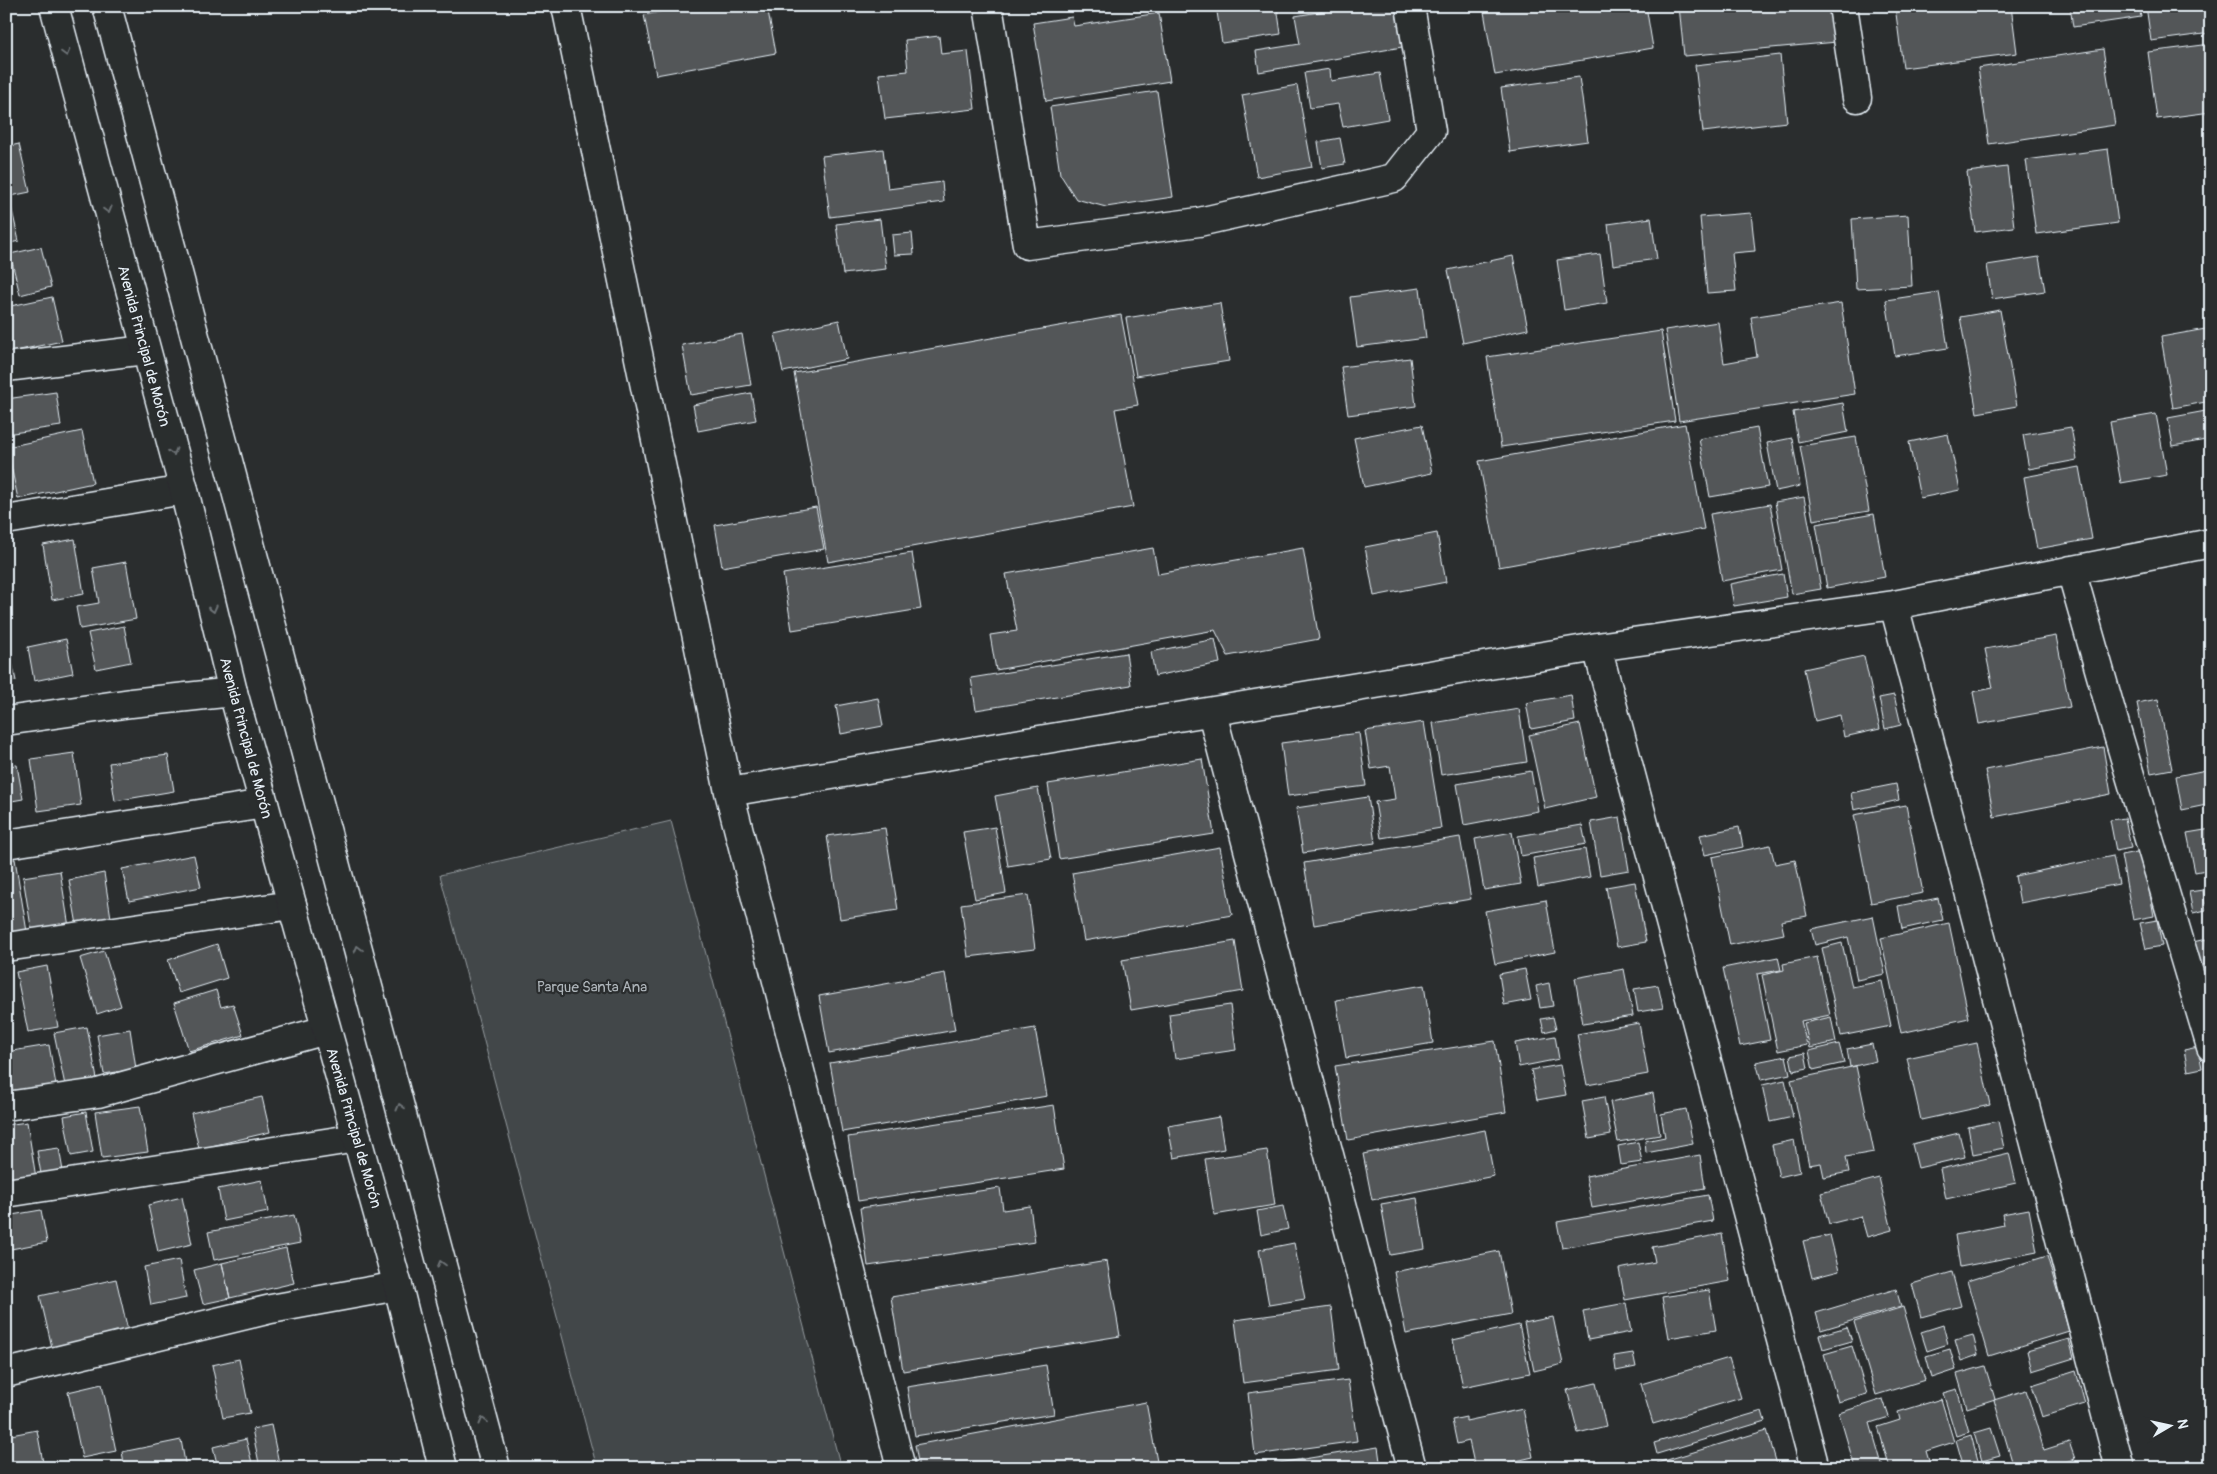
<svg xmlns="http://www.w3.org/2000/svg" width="2217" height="1474" font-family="Pangolin,sans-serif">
<rect width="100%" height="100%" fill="#2a2d2e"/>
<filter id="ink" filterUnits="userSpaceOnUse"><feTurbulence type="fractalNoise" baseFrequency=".02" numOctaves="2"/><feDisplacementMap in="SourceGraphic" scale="10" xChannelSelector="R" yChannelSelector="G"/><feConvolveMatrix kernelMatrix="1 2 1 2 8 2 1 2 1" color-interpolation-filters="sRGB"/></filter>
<g filter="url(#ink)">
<path fill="#424648" stroke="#959ca0" d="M671 821 841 1468H597L440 875Z"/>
<path fill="#535759" stroke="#e8f1f8" d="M690 6H767L776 53 656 75 644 15Z
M1216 6H1277L1281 34 1222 43Z
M1354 6H1395L1402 47 1259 72 1256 51 1300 44 1295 16Z
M1483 6H1646L1653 48 1495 75Z
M1679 6H1833L1837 42 1684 56Z
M1895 6H2011L2017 53 1903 68Z
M2070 6H2139L2141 17 2073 27Z
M2146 6H2211V33L2151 41Z
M1159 13 1170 81 1046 101 1033 23 1072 17 1074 26Z
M939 36 941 54 968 51 975 109 885 119 879 74 908 71 905 40Z
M2211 44V112L2157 119 2148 52Z
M2103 49 2115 125 1989 144 1978 68Z
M1780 55 1787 122 1703 132 1695 65Z
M1330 69 1331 81 1380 73 1388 119 1343 127 1338 104 1310 108 1304 73Z
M1579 77 1588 141 1510 152 1501 88Z
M1297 85 1312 167 1257 177 1242 95Z
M1157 91 1173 197 1106 207 1076 199 1060 174 1050 107Z
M1340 138 1345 164 1322 168 1318 142Z
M19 144 30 192 6 197V147Z
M883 149 888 189 942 182 944 202 830 217 822 156Z
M2108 149 2118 223 2036 234 2026 160Z
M2007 167 2014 227 1975 232 1967 172Z
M11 206 19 241 6 244V207Z
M1751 213 1755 251 1732 253 1736 291 1707 293 1700 217Z
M1908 215 1912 286 1856 289 1852 219Z
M1651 218 1657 259 1613 265 1608 224Z
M880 219 886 269 843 274 836 224Z
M912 233 914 254 894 255 892 235Z
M41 247 51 287 20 295 10 254Z
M1600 254 1607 303 1564 310 1557 260Z
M1513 256 1528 329 1463 343 1448 270Z
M2039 257 2045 291 1992 299 1987 265Z
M1420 288 1426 338 1357 347 1350 297Z
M1939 292 1948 348 1895 356 1886 300Z
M52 297 62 341 6 353V307Z
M1220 303 1229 361 1136 376 1126 318Z
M1841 303 1855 394 1679 421 1665 330 1718 322 1724 363 1757 357 1751 317Z
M2000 310 2017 406 1977 413 1960 317Z
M1121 315 1138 405 1115 409 1133 507 828 562 794 373Z
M839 320 847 359 783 372 775 334Z
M2211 328V401L2173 408 2161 337Z
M1661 331 1675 421 1501 447 1487 357Z
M742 334 751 385 691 395 682 345Z
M1410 358 1416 406 1348 415 1341 367Z
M56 392 61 426 6 434V399Z
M751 393 756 420 698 431 693 405Z
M1843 403 1848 432 1798 442 1793 412Z
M2211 410V439L2173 446 2168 418Z
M2156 414 2167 475 2121 483 2110 422Z
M1685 424 1704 529 1499 567 1479 461Z
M1422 425 1432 473 1364 487 1354 438Z
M2071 427 2077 460 2029 469 2023 435Z
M1757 428 1768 487 1710 497 1699 439Z
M82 431 93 483 18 499 7 447Z
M1948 434 1960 490 1920 498 1909 442Z
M1856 437 1869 511 1813 520 1800 446Z
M1792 438 1800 486 1776 491 1767 443Z
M2211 445V465L2207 446Z
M2079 467 2092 539 2037 549 2024 477Z
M1804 497 1821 589 1792 594 1775 502Z
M1770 504 1782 570 1722 581 1710 514Z
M816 507 824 549 722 567 715 525Z
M1874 514 1885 577 1827 588 1816 524Z
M1437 533 1446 582 1374 596 1365 547Z
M75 539 84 594 52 600 43 545Z
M1153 548 1158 574 1303 548 1319 639 1228 656 1215 630 996 670 990 635 1017 631 1006 574Z
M912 553 921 609 792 630 783 574Z
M126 562 136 619 80 629 76 607 99 603 93 568Z
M1783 574 1787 597 1734 606 1730 584Z
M124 626 131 662 96 669 88 633Z
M2056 636 2070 707 1979 724 1973 692 1993 688 1985 649Z
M66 639 73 673 34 681 28 647Z
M1215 639 1220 663 1155 676 1151 652Z
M6 642H8L16 681 6 683Z
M1126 653 1131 685 976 710 971 678Z
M1864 656 1880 729 1844 737 1840 715 1815 721 1804 669Z
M1571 695 1575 721 1531 729 1526 703Z
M1894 695 1901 725 1885 729 1879 698Z
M878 698 883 726 841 734 836 706Z
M2158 699 2172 769 2151 773 2137 703Z
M1519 709 1527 762 1441 775 1433 723Z
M1424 722 1441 828 1381 838 1375 802 1395 799 1390 766 1371 769 1365 731Z
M1580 724 1596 797 1545 809 1529 735Z
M1359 733 1366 786 1288 796 1281 743Z
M2103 747 2111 794 1994 817 1985 770Z
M74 753 81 805 38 811 31 759Z
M168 755 174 791 115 801 109 763Z
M1202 759 1214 834 1059 859 1048 784Z
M17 765 23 799 6 802V766Z
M2211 769V804L2182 810 2176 776Z
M1531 771 1538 811 1464 825 1457 784Z
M1896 784 1899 800 1854 810 1851 793Z
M1038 788 1051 859 1008 866 995 796Z
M1368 797 1375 843 1303 853 1296 808Z
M1906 805 1923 893 1871 903 1854 815Z
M1620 817 1629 870 1600 875 1591 822Z
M2125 818 2131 848 2116 851 2110 820Z
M1582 825 1586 844 1521 856 1518 836Z
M995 827 1006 893 975 899 963 832Z
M1739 827 1743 847 1705 855 1700 835Z
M885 828 898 910 840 919 827 836Z
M2211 829V869L2195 872 2187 833Z
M1512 832 1521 884 1484 890 1475 839Z
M1460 837 1471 899 1314 925 1304 863Z
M1770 845 1775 864 1795 860 1807 916 1781 921 1784 934 1730 945 1712 857Z
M1220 847 1232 915 1084 941 1072 873Z
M1585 849 1590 877 1538 887 1533 858Z
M2142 851 2154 916 2133 920 2121 855Z
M194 855 201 887 129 901 122 869Z
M2113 856 2119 884 2020 903 2015 876Z
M15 859 27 932 6 936V860Z
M60 871 69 927 32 933 23 877Z
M104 873 111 918 77 925 69 880Z
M1635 882 1646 942 1617 947 1606 887Z
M2207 882H2211V901Z
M2203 890 2206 910 2193 913 2189 892Z
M1028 895 1035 949 968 957 961 904Z
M1938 898 1943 920 1902 929 1898 906Z
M1546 900 1555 952 1495 964 1485 911Z
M1873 916 1885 974 1857 980 1848 937 1815 945 1811 929Z
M2157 920 2162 946 2146 949 2140 923Z
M1949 923 1969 1018 1901 1033 1881 938Z
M2206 939 2210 964 2197 966 2193 942Z
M1235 941 1243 991 1131 1010 1122 960Z
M1842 943 1852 987 1882 981 1891 1026 1841 1036 1822 948Z
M217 944 227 978 179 993 168 960Z
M104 951 121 1006 97 1014 80 958Z
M1778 957 1781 970 1757 974 1770 1040 1740 1046 1723 968Z
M1817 957 1830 1015 1801 1021 1807 1045 1778 1051 1762 975 1784 970 1783 964Z
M47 966 58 1027 28 1032 16 972Z
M1525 969 1531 1000 1504 1005 1499 974Z
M1624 969 1633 1016 1583 1024 1575 978Z
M945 973 955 1030 829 1053 819 996Z
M1549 983 1553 1006 1540 1008 1536 986Z
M1424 985 1433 1043 1346 1058 1336 1000Z
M1658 985 1663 1008 1638 1012 1634 989Z
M216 990 221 1007 233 1004 243 1035 189 1051 174 1003Z
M1230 1005 1236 1050 1175 1059 1169 1014Z
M1553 1017 1556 1029 1544 1032 1541 1019Z
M1831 1017 1836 1042 1810 1048 1804 1023Z
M1639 1023 1648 1074 1587 1085 1577 1034Z
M87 1027 98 1084 66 1090 54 1033Z
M1035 1028 1047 1096 842 1132 830 1063Z
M130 1029 136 1069 104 1074 97 1035Z
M1555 1036 1559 1059 1519 1067 1515 1043Z
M1495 1041 1506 1112 1348 1140 1335 1066Z
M1977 1043 1990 1105 1921 1120 1907 1058Z
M1839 1044 1844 1063 1813 1070 1809 1051Z
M1872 1044 1876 1061 1850 1067 1847 1049Z
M49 1045 56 1085 6 1094V1052Z
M2198 1047 2202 1068 2188 1071 2184 1050Z
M1805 1053 1808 1068 1793 1071 1790 1056Z
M1786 1056 1790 1074 1761 1080 1756 1062Z
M1560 1065 1566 1095 1537 1100 1531 1070Z
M1856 1066 1874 1152 1846 1157 1849 1172 1824 1177 1821 1163 1809 1165 1791 1080Z
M1785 1080 1793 1117 1770 1122 1762 1085Z
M1653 1093 1660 1135 1618 1142 1610 1102Z
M262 1097 270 1132 199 1149 191 1113Z
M1604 1097 1611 1135 1589 1139 1582 1101Z
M1054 1105 1064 1169 858 1201 848 1137Z
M140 1106 148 1152 102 1158 95 1112Z
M1686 1109 1693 1144 1646 1153 1645 1141 1665 1137 1661 1114Z
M86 1112 93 1152 71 1156 64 1116Z
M1219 1117 1224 1149 1174 1158 1168 1126Z
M1998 1121 2004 1148 1973 1154 1968 1127Z
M27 1122 36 1178 6 1183V1125Z
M1485 1130 1494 1176 1372 1200 1363 1154Z
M1959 1133 1965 1157 1918 1168 1912 1144Z
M1794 1140 1800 1172 1779 1177 1772 1145Z
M1638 1142 1642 1162 1621 1165 1618 1146Z
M59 1148 63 1171 41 1174 37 1151Z
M1267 1150 1275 1205 1214 1215 1205 1159Z
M2009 1153 2016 1183 1946 1199 1940 1169Z
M1700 1155 1705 1188 1592 1208 1586 1176Z
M1879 1178 1892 1230 1867 1237 1861 1216 1829 1224 1821 1193Z
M262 1180 268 1212 224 1221 218 1189Z
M1000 1188 1003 1210 1030 1206 1035 1242 868 1266 860 1208Z
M1708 1195 1713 1221 1562 1248 1557 1222Z
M182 1197 192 1244 158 1252 148 1205Z
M1417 1198 1425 1249 1390 1255 1381 1204Z
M1283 1206 1288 1229 1261 1235 1257 1211Z
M2029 1209 2037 1252 1960 1267 1955 1235 2004 1225 2002 1214Z
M41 1210 47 1242 6 1250V1216Z
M294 1215 300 1243 214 1260 208 1232Z
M1722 1234 1730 1281 1625 1300 1619 1269 1655 1262 1652 1247Z
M1830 1235 1839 1271 1812 1278 1803 1241Z
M1294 1243 1305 1299 1269 1305 1259 1250Z
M286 1248 294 1283 230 1298 222 1263Z
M1499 1251 1511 1314 1406 1334 1394 1272Z
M2047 1256 2069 1331 1989 1356 1967 1281Z
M179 1260 186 1298 151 1305 144 1267Z
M1107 1261 1120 1336 903 1371 891 1297Z
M222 1263 230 1298 203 1304 194 1270Z
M1952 1272 1961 1306 1921 1317 1912 1284Z
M116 1279 130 1339 54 1356 40 1296Z
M1896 1289 1901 1306 1821 1330 1816 1313Z
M1709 1290 1716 1330 1669 1338 1662 1297Z
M1626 1303 1631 1332 1588 1340 1583 1311Z
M1331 1307 1339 1370 1243 1383 1235 1320Z
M1903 1307 1925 1380 1876 1395 1854 1322Z
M1553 1317 1563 1364 1534 1371 1524 1323Z
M1519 1325 1530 1373 1463 1387 1453 1340Z
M1943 1325 1948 1344 1927 1351 1921 1332Z
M1847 1327 1852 1341 1823 1349 1819 1335Z
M1973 1335 1978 1355 1961 1361 1955 1340Z
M2069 1339 2074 1358 2032 1371 2027 1351Z
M1852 1346 1867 1394 1838 1402 1824 1354Z
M1950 1349 1956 1370 1932 1378 1926 1356Z
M1633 1353 1636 1367 1616 1371 1614 1356Z
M1729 1358 1741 1398 1653 1424 1641 1384Z
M239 1359 250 1413 223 1418 212 1365Z
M1046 1365 1054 1414 915 1436 907 1387Z
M1985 1366 1995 1399 1967 1408 1957 1374Z
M2076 1371 2085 1404 2042 1417 2032 1385Z
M1348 1380 1357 1441 1255 1455 1248 1393Z
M1596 1383 1606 1426 1578 1433 1567 1390Z
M102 1384 116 1451 82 1458 68 1392Z
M1957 1389 1969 1432 1956 1436 1943 1393Z
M2026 1390 2044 1450 2069 1442 2075 1459 2045 1468H2014L1994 1400Z
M1883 1399 1889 1417 1870 1423 1883 1468H1855L1839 1413Z
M1941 1399 1954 1442 1926 1451 1931 1468H1890L1878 1427 1900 1420 1898 1412Z
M1146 1402 1158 1467 919 1468 915 1445Z
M1523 1409 1533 1457 1486 1468H1475L1469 1441 1457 1444 1452 1420 1466 1417V1421Z
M1762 1411 1765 1421 1657 1454 1654 1443Z
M271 1425 280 1468H260L252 1429Z
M1991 1428 2000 1456 1982 1461 1974 1433Z
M37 1430 44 1468H6V1436Z
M1767 1430 1778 1468H1659L1657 1463Z
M1971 1435 1979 1464 1964 1468 1956 1440Z
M246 1439 252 1463 234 1468H218L213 1447Z
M181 1440 186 1468H125L122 1452Z
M1378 1447 1381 1468H1248Z"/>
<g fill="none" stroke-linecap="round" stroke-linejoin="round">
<defs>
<path id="minor" d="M566 6 729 792 901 1468
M988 6 1027 245 1199 222 1394 178 1431 131 1410 6
M1843 6 1857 98
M6 367 145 350
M6 520 184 490
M2071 570 2115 725 2211 1047
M1894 605 2120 1468
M1597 647 1815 1468
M1212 713 1412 1468
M6 721 131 703 233 692
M729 792 1597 647 1894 605 2211 543
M6 844 264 804
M6 947 292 905
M6 1106 98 1093 326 1030
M6 1193 357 1138
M6 1373 271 1309 398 1286"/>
<path id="major" d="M54 6 184 490 233 692 398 1286 443 1468
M107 6 496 1468"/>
</defs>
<use href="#minor" stroke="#e8f1f8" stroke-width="31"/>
<use href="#major" stroke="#e8f1f8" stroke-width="31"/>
<use href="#minor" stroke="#2a2d2e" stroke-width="28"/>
<use href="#major" stroke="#2a2d2e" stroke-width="28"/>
</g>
<defs><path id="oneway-chevron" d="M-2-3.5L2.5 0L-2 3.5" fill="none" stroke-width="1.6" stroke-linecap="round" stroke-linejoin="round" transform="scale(1.25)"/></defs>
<g stroke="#6c7275">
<use href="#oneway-chevron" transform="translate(66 53) rotate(75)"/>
<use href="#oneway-chevron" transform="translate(108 210) rotate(75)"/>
<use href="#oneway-chevron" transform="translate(173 452) rotate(74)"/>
<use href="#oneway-chevron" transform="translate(213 609) rotate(76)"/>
<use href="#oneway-chevron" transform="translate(358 949) rotate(-105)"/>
<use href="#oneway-chevron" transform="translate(400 1107) rotate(-105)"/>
<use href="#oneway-chevron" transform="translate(441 1264) rotate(-105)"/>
<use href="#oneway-chevron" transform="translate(483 1421) rotate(-105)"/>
</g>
</g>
<g text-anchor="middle" stroke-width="4.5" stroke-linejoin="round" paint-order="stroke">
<g font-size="15" fill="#e8f1f8" stroke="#2a2d2e">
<text transform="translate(144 346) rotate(75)" y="5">Avenida Principal de Morón</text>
<text transform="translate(246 738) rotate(75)" y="5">Avenida Principal de Morón</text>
<text transform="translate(354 1128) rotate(74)" y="5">Avenida Principal de Morón</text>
</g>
<g font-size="15" fill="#aeb5ba" stroke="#2a2d2e">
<text x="592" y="992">Parque Santa Ana</text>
</g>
</g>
<rect width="2217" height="1474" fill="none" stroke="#2a2d2e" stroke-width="25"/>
<rect x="12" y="12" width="2192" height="1449" fill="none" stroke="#e8f1f8" stroke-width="2" filter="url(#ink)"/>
<g transform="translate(2170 1426) rotate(81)" stroke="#2a2d2e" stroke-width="4" paint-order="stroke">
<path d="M0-4L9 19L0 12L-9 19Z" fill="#e8f1f8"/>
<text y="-8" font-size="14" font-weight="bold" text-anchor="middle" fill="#e8f1f8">N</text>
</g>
</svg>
